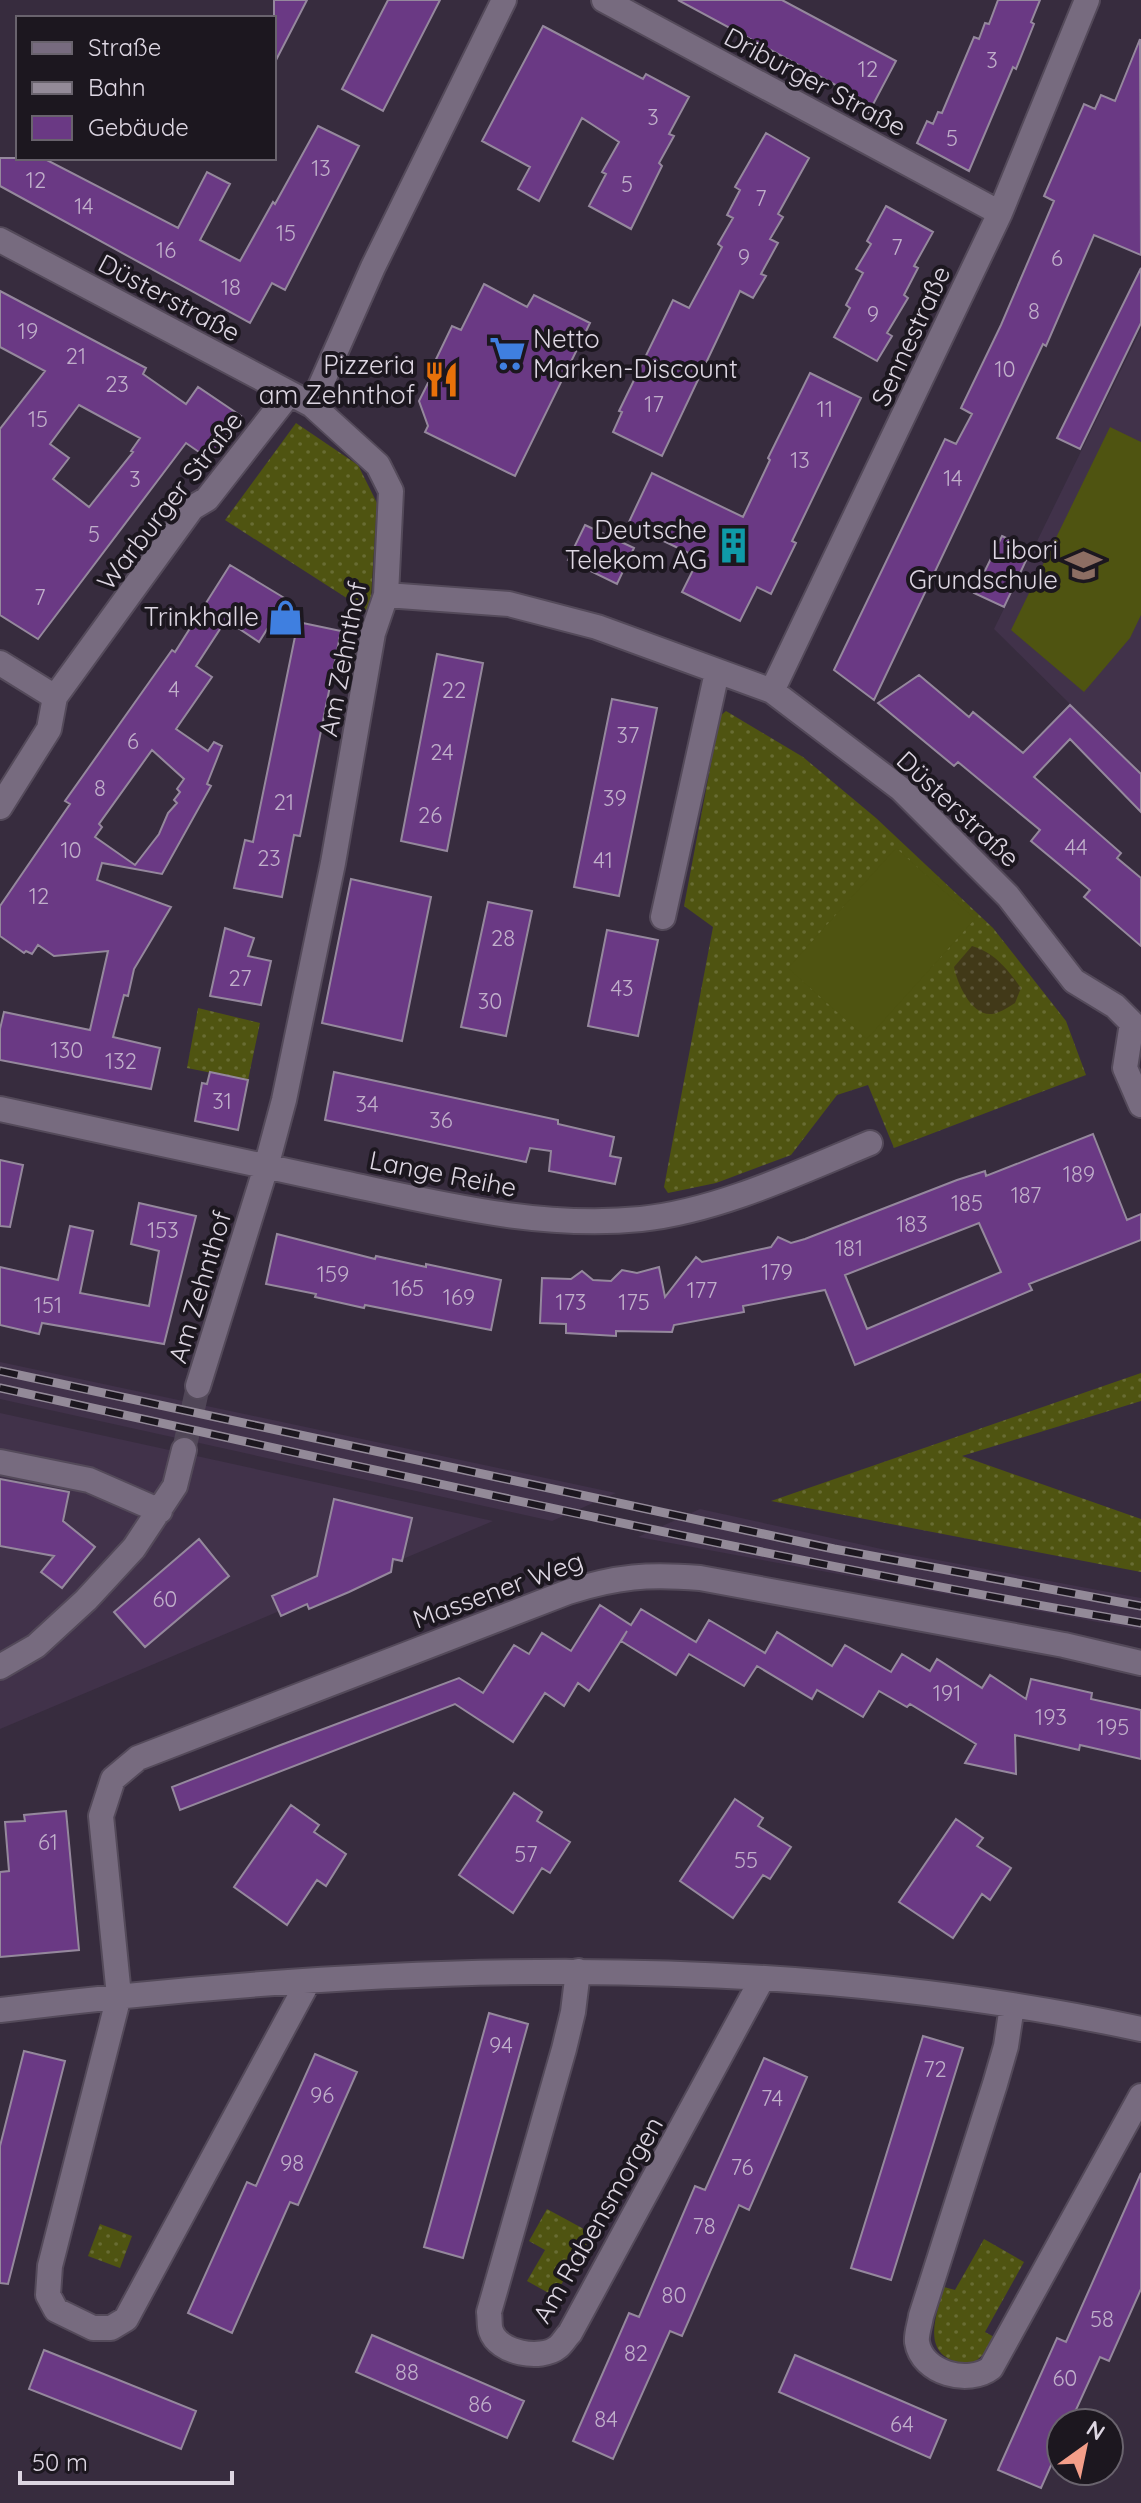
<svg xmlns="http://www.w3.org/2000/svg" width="1141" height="2503" font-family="Quicksand,sans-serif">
<defs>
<pattern id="grass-dots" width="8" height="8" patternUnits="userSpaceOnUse" patternTransform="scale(2)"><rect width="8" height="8" fill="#4f5411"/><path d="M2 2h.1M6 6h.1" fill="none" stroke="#686c33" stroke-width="1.8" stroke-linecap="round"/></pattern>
<pattern id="sand-dots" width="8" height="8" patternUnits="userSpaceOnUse" patternTransform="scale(2)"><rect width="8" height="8" fill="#413918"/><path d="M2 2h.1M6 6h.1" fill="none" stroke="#5c5539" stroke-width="1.8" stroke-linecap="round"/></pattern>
</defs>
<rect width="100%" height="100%" fill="#372c3e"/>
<path fill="#41324a" d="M1141 329V774L994 629Z
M0 1362 616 1493 552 1521 0 1399Z
M0 1413 493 1521 0 1729Z
M700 1509 895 1552 1141 1598V1630L638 1537Z"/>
<path fill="url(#grass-dots)" d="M296 423 358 465 377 503 370 613 225 520Z
M726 711 803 757 876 818 993 928 1066 1021 1086 1075 894 1148 868 1085 837 1095 791 1155 716 1183 668 1193 664 1187 713 927 684 906 720 716Z
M198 1008 260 1023 248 1080 187 1068Z
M1141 1373V1401L962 1456 1141 1519V1572L771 1501Z
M547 2209 593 2234 554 2296 527 2281 545 2250 529 2241Z
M100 2224 132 2236 120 2268 88 2256Z
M984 2239 1024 2262 985 2332 996 2338 993 2345 975 2362C967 2364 957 2363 949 2359 922 2345 939 2309 944 2287L955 2290Z"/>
<path fill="url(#sand-dots)" d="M972 946C994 952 1008 970 1021 988L1015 1003C1009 1007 999 1013 992 1014 971 1016 957 983 954 967Z"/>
<path fill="#4f5411" d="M1110 427 1141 442V615L1130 638 1084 692 1011 630Z
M896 848 975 919 867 1039 788 968Z"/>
<path fill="#6a3984" stroke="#95889d" stroke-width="2" fill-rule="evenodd" d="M274 0H307L274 64Z
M388 0H440L383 111 342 89Z
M678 0H782L896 61 868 114 838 98 843 89Z
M998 0H1040L1031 22 1034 24 1016 69 1013 67 969 171 917 143 927 121 933 124 938 112 942 113 974 37 979 39 985 23 989 24Z
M543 26 643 79 646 74 689 97 669 134 674 136 659 163 662 166 631 229 589 206 606 174 602 172 619 142 582 118 539 201 518 189 530 167 482 141Z
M1140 39 1141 255 1094 235 1046 346 1043 344 874 700 834 670 945 439 956 444 972 414 961 408 1001 325 1054 201 1044 196 1084 104 1095 109 1101 95 1115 101Z
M318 126 359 146 285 290 272 283 250 323 0 186V158H43L178 228 207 172 230 184 200 240 240 261 273 202 275 204Z
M766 133 809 158 778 214 783 217 770 239 778 243 761 274 766 276 753 298 740 291 662 456 613 432 622 412 619 411 673 300 689 308 722 247 718 244 733 218 727 215 740 190 735 187Z
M886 206 933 232 914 266 918 268 904 295 908 298 887 333 892 336 877 361 834 337 850 308 846 305 863 273 856 269 871 244 867 241Z
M1141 268V323L1080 449 1057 438Z
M484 284 527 307 534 295 590 323 515 476 425 432 428 426 419 401 430 379 427 378 452 326 461 330Z
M0 291 146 368 143 374 186 404 198 387 241 416 209 459 186 443 38 639 0 615V429L45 371 0 347ZM79 405 140 438 131 451 133 452 89 507 53 479 69 458 50 444Z
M810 373 861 398 792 541 796 543 771 594 757 587 740 621 682 592 699 558 628 524 652 473 743 517 770 460 768 458Z
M585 525 634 548 617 584 568 560Z
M1002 536 1031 550 1004 607 974 593Z
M230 565 286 599 259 642 226 620 196 666 212 677 176 729 208 751 214 742 222 746 207 784 211 786 162 874 102 863 97 880 171 907 134 969 128 996 124 995 113 1037 160 1048 151 1089 0 1060V1029L4 1012 90 1030 108 951 54 956 38 945 32 954 26 951 24 953 0 936V906L70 804 65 801 172 650 175 652ZM152 750 184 779 177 789 180 792 174 800 177 803 168 813 159 834 135 865 95 837 102 827 99 824Z
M298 622 341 631 300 836 294 835 282 897 234 888 245 840 253 842Z
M437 654 483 663 447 851 401 841Z
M919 675 969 717 973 712 1023 753 1070 705 1141 774V812L1070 739 1034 777 1121 853 1117 858 1141 878V946L1084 897 1090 890 1031 841 1040 830 958 762 954 766 878 703Z
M612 699 657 708 619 896 574 887Z
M351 879 431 897 402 1041 322 1023Z
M488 902 532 911 506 1036 461 1027Z
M225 928 254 938 248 956 271 961 261 1005 210 996Z
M607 930 658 940 638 1036 588 1026Z
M210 1072 248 1080 238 1130 195 1121 202 1083 207 1084Z
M334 1072 558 1120V1124L614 1137 610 1156 621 1158 615 1184 549 1171 551 1151 530 1148 526 1162 325 1120Z
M1093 1134 1127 1220 1141 1214V1240L1029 1284 1032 1290 855 1365 825 1290 743 1306 744 1312 674 1325 672 1332 616 1331V1336L566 1333V1324L540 1323 542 1278 571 1279 582 1271 593 1280 611 1281 622 1270 637 1273 659 1267 665 1297 696 1257 702 1262 762 1249 771 1247 778 1237 791 1243 805 1239 957 1180 985 1171 986 1176ZM979 1223 1001 1272 867 1329 845 1275Z
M0 1160 23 1165 10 1227 0 1226Z
M139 1203 196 1216 164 1344 42 1323 39 1334 0 1325V1267L58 1280 70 1226 93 1231 80 1293 149 1306 159 1251 131 1244Z
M277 1234 375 1259 376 1256 426 1267V1264L501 1280 491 1330 365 1305 364 1308 315 1297 316 1294 266 1284Z
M0 1479 69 1492 63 1521 95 1547 62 1588 41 1572 54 1556 0 1546Z
M334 1499 412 1518 402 1561 393 1559 391 1572 349 1592 309 1609 307 1604 281 1616 272 1596 317 1576Z
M199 1539 229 1576 145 1647 114 1612Z
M600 1605 631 1625 641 1609 696 1642 709 1620 765 1653 777 1632 832 1666 845 1645 891 1672 902 1654 930 1671 937 1659 982 1688 990 1675 1026 1699 1031 1679 1092 1693 1091 1699 1141 1710V1759L1080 1745 1079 1750 1015 1735 1016 1774 965 1763 976 1744 910 1704 907 1707 879 1691 863 1717 817 1690 812 1699 757 1666 744 1686 689 1654 676 1675 621 1641 627 1631 589 1691 578 1683 564 1706 545 1693 513 1742 455 1704 180 1810 172 1787 278 1746 459 1678 483 1693 514 1645 529 1654 542 1633 571 1651Z
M514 1793 542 1812 537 1821 570 1842 550 1873 542 1868 513 1913 459 1875Z
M735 1799 763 1818 758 1826 791 1847 770 1879 763 1875 733 1918 680 1881Z
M291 1805 319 1825 314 1832 346 1854 326 1886 317 1880 287 1925 234 1887Z
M66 1811 79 1950 0 1957V1872L9 1871 5 1822 25 1821 24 1815Z
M956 1819 983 1838 977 1846 1011 1868 990 1900 982 1894 953 1938 899 1902Z
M489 2013 528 2024 463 2258 424 2247Z
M923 2036 963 2048 891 2280 851 2268Z
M24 2051 65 2061 8 2284 0 2283V2146Z
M315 2054 357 2072 298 2205 290 2202 232 2333 188 2313 247 2182 256 2186Z
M764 2058 807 2077 749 2210 739 2205 682 2336 670 2331 613 2459 573 2441 629 2313 639 2317 695 2186 705 2190Z
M1141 2173V2289L1109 2361 1100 2357 1070 2423H1061V2443L1041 2488 998 2470 1057 2338 1066 2342Z
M372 2335 524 2401 507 2438 356 2372Z
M44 2350 196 2411 181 2449 29 2389Z
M795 2355 946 2420 930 2458 779 2392Z"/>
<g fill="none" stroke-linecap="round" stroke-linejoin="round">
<path stroke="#504657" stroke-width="24" stroke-dasharray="24 12" stroke-linecap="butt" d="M184 1450 198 1386"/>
<defs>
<path id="minor" d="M604 0 1000 213
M0 240 312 405 378 465 391 491 386 595 373 633 333 863 284 1100 266 1167 198 1386
M312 405 373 267 504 0
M386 595 509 604 597 627 772 691 901 789 1008 896 1074 981 1115 1006 1132 1023
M0 663 55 697
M772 691 1000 213 1087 0
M0 807 49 729 55 697 192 508 207 499 289 394
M663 917 717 672
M1132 1023 1125 1068 1141 1105
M0 1109C114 1134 228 1159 343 1183 441 1204 541 1229 641 1219 718 1211 800 1172 870 1143
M0 1462 89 1480 160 1511
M0 1667 36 1646 86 1600 134 1548 175 1486 184 1450
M578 1971 573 2012 564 2049 489 2312C490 2318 489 2326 491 2331 498 2353 541 2361 558 2347 562 2344 566 2337 570 2333L762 1979
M308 1982 126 2319 111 2328H93L56 2310 48 2295 50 2266 119 1996 101 1816 113 1779 138 1758 568 1592C618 1576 648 1574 700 1578L1064 1645 1141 1663
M1012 2006 1006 2046 995 2084 921 2316C920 2324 916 2334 917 2342 922 2374 969 2385 991 2368L1141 2096
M0 2010C378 1964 766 1948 1141 2029"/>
</defs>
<use href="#minor" stroke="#544a5a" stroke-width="28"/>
<use href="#minor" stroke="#776b7f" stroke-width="24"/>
<defs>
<path id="rail" d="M0 1371 834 1549 1141 1606
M0 1388C379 1470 758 1558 1141 1623"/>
</defs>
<use href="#rail" stroke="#938a98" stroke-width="9"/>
<use href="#rail" stroke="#1c171f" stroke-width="6" stroke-dasharray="18" stroke-linecap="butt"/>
</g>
<defs>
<symbol id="supermarket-bare" viewBox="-9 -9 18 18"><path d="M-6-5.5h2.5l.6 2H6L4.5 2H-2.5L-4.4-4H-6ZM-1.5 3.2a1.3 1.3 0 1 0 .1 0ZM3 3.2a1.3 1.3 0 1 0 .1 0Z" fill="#3f7fe0" stroke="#1c171f" stroke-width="2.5" paint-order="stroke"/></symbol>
<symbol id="restaurant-bare" viewBox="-9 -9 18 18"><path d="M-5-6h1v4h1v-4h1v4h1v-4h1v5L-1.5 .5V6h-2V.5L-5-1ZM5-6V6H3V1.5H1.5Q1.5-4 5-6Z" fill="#e8710a" stroke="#1c171f" stroke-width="2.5" paint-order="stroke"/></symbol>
<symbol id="building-bare" viewBox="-9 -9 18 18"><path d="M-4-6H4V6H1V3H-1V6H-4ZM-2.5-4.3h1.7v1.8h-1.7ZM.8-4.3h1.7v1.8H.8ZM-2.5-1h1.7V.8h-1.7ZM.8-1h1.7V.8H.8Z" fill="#0f9aa8" stroke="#1c171f" stroke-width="2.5" paint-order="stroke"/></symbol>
<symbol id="school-bare" viewBox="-9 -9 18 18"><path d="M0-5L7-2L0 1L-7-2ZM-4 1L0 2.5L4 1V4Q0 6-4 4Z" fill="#8d6e63" stroke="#1c171f" stroke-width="2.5" paint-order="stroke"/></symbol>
<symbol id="shop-bare" viewBox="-9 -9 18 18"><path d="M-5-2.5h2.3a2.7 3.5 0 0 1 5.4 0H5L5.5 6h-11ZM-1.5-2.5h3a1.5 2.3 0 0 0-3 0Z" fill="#3f7fe0" stroke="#1c171f" stroke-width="2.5" paint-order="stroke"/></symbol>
</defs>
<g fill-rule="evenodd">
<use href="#supermarket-bare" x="482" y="328" width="51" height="51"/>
<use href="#restaurant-bare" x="416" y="354" width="51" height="51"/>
<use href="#building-bare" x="708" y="520" width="51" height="51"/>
<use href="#school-bare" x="1058" y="540" width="51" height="51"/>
<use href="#shop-bare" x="260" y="592" width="51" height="51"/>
</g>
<g text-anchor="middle" stroke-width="8" stroke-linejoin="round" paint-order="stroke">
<g font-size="22" fill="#c0afca">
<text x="992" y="68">3</text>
<text x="868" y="77">12</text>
<text x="653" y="125">3</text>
<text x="952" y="146">5</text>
<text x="321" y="176">13</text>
<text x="36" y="188">12</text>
<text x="627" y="192">5</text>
<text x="761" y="206">7</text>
<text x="84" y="214">14</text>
<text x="286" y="241">15</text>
<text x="897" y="255">7</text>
<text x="166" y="258">16</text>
<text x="744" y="265">9</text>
<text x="1057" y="266">6</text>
<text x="231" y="295">18</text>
<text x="1034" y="319">8</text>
<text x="873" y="322">9</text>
<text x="28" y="339">19</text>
<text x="76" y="364">21</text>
<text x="1005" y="377">10</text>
<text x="117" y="392">23</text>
<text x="654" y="412">17</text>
<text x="825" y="417">11</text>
<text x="38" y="427">15</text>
<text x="800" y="468">13</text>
<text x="953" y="486">14</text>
<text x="135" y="487">3</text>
<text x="94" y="542">5</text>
<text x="40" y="605">7</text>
<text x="174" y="697">4</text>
<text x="454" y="698">22</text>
<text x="628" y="743">37</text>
<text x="133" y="749">6</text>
<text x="442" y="760">24</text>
<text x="100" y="796">8</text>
<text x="615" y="806">39</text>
<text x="284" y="810">21</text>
<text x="430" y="823">26</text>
<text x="1076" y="855">44</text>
<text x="71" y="858">10</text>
<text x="269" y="866">23</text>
<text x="603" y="868">41</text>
<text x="39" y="904">12</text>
<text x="503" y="946">28</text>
<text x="240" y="986">27</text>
<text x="622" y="996">43</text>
<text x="490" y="1009">30</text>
<text x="67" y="1058">130</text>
<text x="121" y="1069">132</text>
<text x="222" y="1109">31</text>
<text x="367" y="1112">34</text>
<text x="441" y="1128">36</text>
<text x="1079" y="1182">189</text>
<text x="1026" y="1203">187</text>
<text x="967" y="1211">185</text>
<text x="912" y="1232">183</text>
<text x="163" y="1238">153</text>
<text x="849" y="1256">181</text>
<text x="777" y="1280">179</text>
<text x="333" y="1282">159</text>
<text x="408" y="1296">165</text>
<text x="702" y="1298">177</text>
<text x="459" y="1305">169</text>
<text x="571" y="1310">173</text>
<text x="634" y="1310">175</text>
<text x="48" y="1313">151</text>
<text x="165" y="1607">60</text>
<text x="947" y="1701">191</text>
<text x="1051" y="1725">193</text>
<text x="1113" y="1735">195</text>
<text x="48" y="1850">61</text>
<text x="526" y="1862">57</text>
<text x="746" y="1868">55</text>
<text x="501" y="2053">94</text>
<text x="935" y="2077">72</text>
<text x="322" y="2103">96</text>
<text x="772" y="2106">74</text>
<text x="292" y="2171">98</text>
<text x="742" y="2175">76</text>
<text x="704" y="2234">78</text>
<text x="674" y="2303">80</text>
<text x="1102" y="2327">58</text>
<text x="636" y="2361">82</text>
<text x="407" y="2380">88</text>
<text x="1065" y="2386">60</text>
<text x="480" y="2412">86</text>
<text x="606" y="2427">84</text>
<text x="902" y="2432">64</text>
</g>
<g font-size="26" fill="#ddd6e2" stroke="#1c171f">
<text transform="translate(815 82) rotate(28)" y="9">Driburger Straße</text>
<text transform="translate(169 298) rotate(28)" y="9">Düsterstraße</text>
<text transform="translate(911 336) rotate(-65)" y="9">Sennestraße</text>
<text transform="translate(170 501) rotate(-52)" y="9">Warburger Straße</text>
<text transform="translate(343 659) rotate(-79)" y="9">Am Zehnthof</text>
<text transform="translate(958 809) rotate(43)" y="9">Düsterstraße</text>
<text transform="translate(443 1174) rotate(11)" y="9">Lange Reihe</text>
<text transform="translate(200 1287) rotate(-73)" y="9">Am Zehnthof</text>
<text transform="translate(498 1590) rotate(-20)" y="9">Massener Weg</text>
<text transform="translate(598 2220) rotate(-60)" y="9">Am Rabensmorgen</text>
</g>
<g font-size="26" fill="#ddd6e2" stroke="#1c171f" text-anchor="end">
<text x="533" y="348" text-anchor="start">Netto<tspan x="533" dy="30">Marken-Discount</tspan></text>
<text x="415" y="374">Pizzeria<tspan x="415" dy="30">am Zehnthof</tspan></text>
<text x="707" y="539">Deutsche<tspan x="707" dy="30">Telekom AG</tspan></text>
<text x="1058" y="559">Libori<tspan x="1058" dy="30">Grundschule</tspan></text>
<text x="259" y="626">Trinkhalle</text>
</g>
</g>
<rect x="16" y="16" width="260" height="144" fill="#1c171f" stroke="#69636d" stroke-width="2"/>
<rect x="32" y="42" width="40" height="12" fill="#776b7f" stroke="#69636d" stroke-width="2"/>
<text x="88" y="56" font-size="24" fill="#ddd6e2">Straße</text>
<rect x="32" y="82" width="40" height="12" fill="#938a98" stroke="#69636d" stroke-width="2"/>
<text x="88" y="96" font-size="24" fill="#ddd6e2">Bahn</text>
<rect x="32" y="116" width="40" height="24" fill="#6a3984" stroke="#69636d" stroke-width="2"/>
<text x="88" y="136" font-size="24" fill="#ddd6e2">Gebäude</text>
<g transform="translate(1085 2447) rotate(33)"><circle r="38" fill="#1c171f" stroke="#69636d" stroke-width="2"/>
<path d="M0-6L14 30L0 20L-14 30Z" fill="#f49e89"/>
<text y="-12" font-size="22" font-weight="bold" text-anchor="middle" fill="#ddd6e2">N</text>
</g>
<path d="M20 2471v12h212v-12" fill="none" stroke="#ddd6e2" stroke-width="4"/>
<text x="32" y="2471" font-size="24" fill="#ddd6e2" stroke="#1c171f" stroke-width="6" paint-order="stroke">50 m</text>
</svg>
